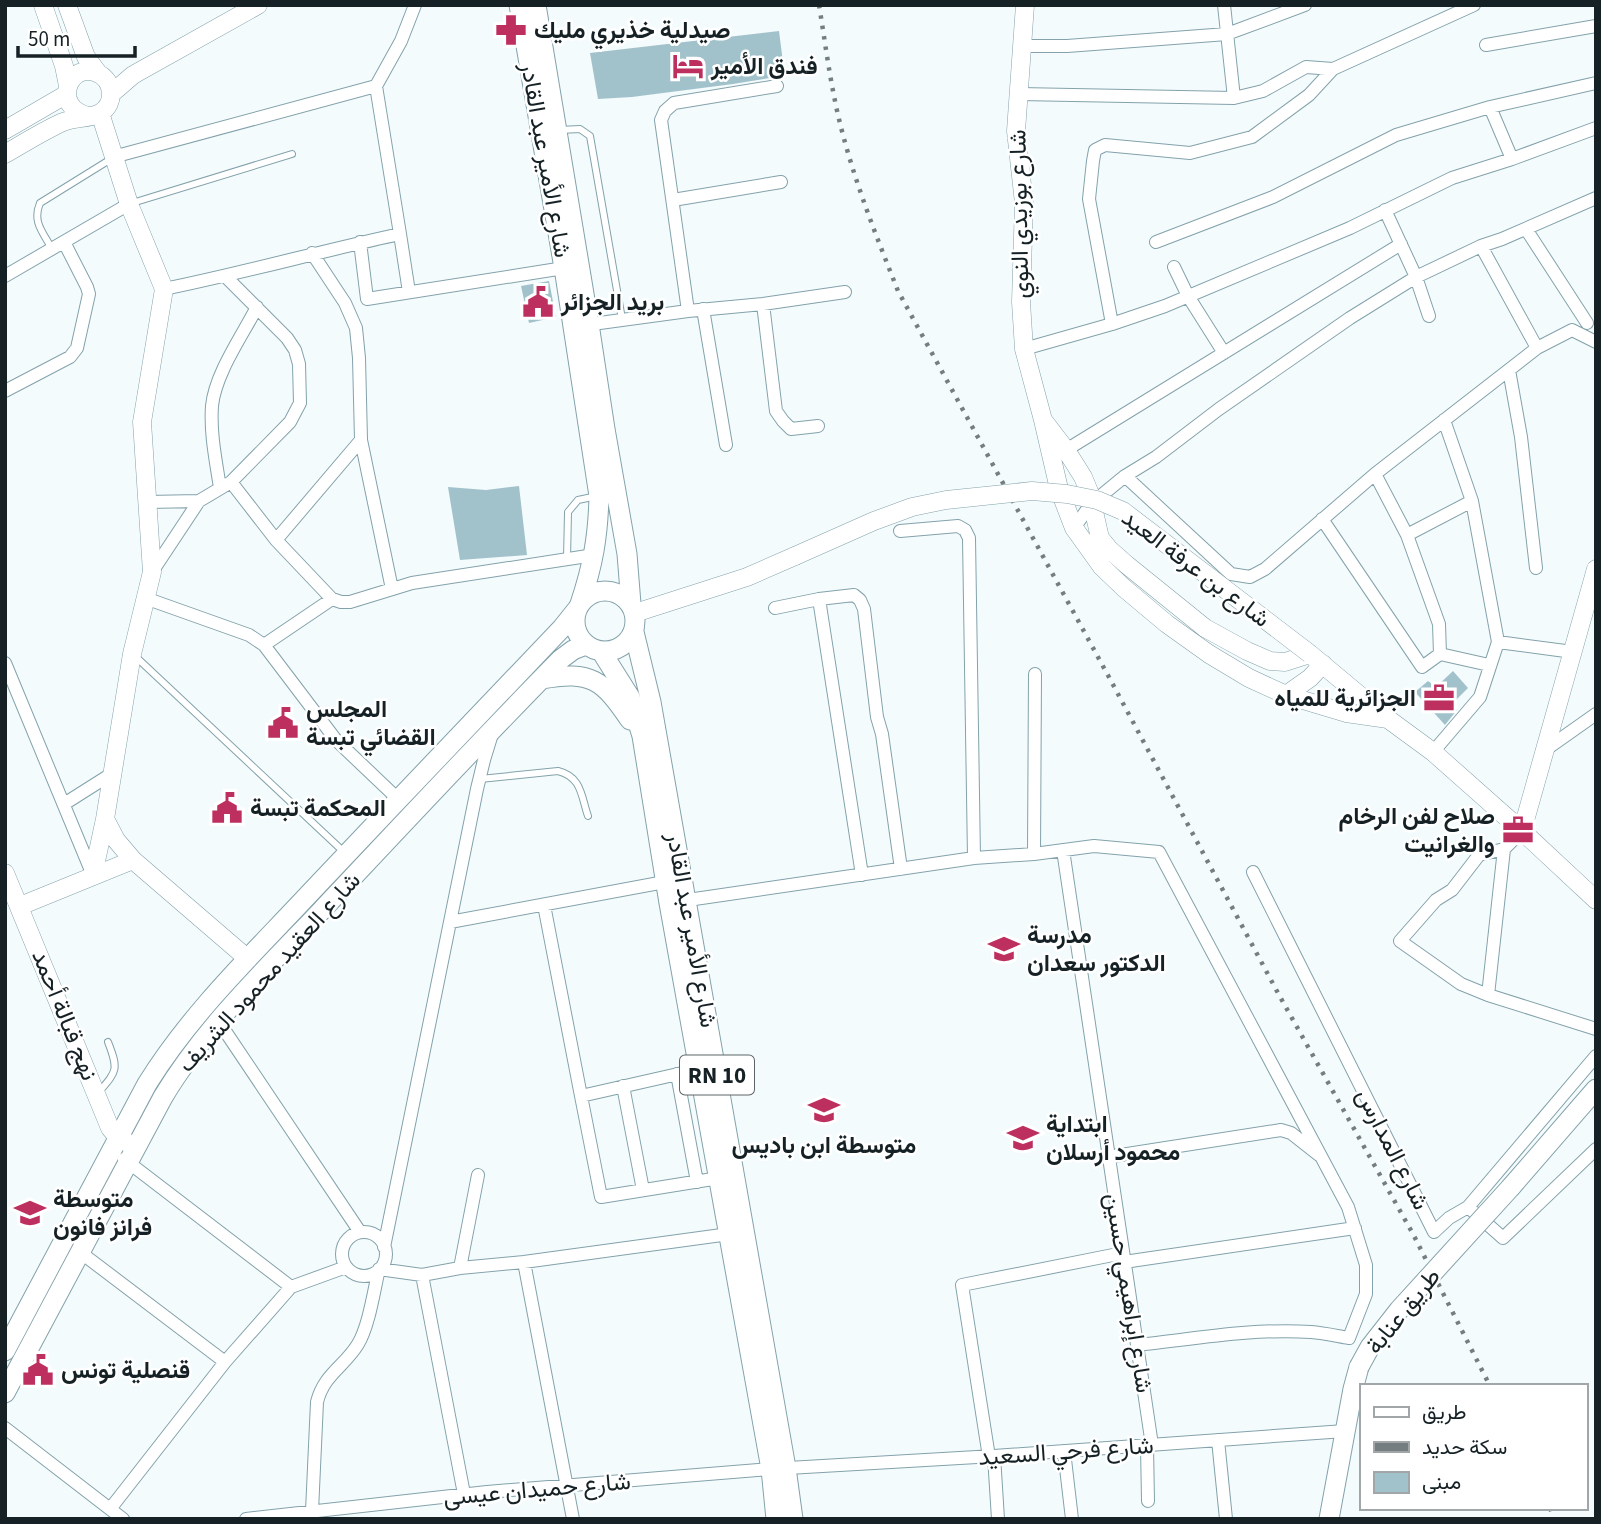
<svg xmlns="http://www.w3.org/2000/svg" width="1601" height="1524" font-family="'Source Sans 3',Vazirmatn,sans-serif">
<rect width="100%" height="100%" fill="#f4fbfd"/>
<path fill="#a2c2cb" d="M779 31 785 78 776 77 733 84 632 97 598 99 590 53Z
M549 281 556 317 529 323 521 286Z
M519 486 527 555 460 560 448 487 486 490Z
M1453 671 1468 688 1452 704 1457 710 1445 725 1415 692 1428 681 1436 687Z"/>
<g fill="none" stroke-linecap="round" stroke-linejoin="round">
<defs>
<path id="lane" d="M560 130 580 129 590 136 622 319
M129 204 292 154
M52 249C43 232 32 222 40 203L111 159
M567 559 568 512 578 500 597 496
M136 657 345 853
M480 779 558 771C582 777 581 796 588 816
M98 1093C117 1071 119 1070 108 1042"/>
<path id="street" d="M1224 5 1234 98 1263 91 1306 67 1333 69
M1486 45 1596 26
M1021 46H1067L1227 34 1305 5
M376 86 400 234
M1019 94 1234 98
M1490 107 1512 159
M113 157 376 86 401 41 415 5
M673 200 781 182
M1385 210 1416 277 1429 316
M1526 229 1587 323
M360 242 367 299 564 268
M1156 242 1273 197 1396 135 1490 107 1596 83
M1481 246 1537 348
M312 253 345 303 356 328 359 358 361 440
M1174 267 1188 296 1224 353
M5 276 129 204
M226 277 287 338 295 350 299 364 300 403 290 422 231 482
M164 289C243 273 321 251 400 234L409 292
M763 304 776 411 783 421 791 429 818 426
M703 309 726 445
M688 311 661 120 665 111 674 103 777 86
M1112 324 1089 199 1093 161 1095 150 1105 145 1190 153 1252 137 1309 95 1333 69 1474 5
M585 325 688 311 763 304 845 292
M1024 349 1112 324 1165 306 1350 228 1452 178 1512 159 1596 128
M1509 370 1521 437 1536 568
M5 391 70 357 77 348 89 294 87 287 64 242
M1066 450 1401 244
M1125 476 1231 574 1250 577 1265 569 1375 474 1537 348 1572 330 1596 342
M220 488C216 461 210 434 212 406 215 374 242 336 257 307
M147 502 199 501
M1322 519 1422 667 1440 654 1439 624 1407 535 1375 474
M1074 528 1091 504 1125 476 1156 457 1219 409 1350 318 1416 277 1481 246 1502 239 1596 198
M900 531 958 526 965 530 969 538 974 858
M1407 535 1472 501
M276 540 361 440 392 589
M152 572 199 501 231 482 276 540 332 599 341 602H350L412 583 594 555
M145 598 249 635 264 645 336 740 398 799
M819 599 854 595 860 600 864 609 877 717 882 734 901 869
M775 608 819 599 862 875
M1498 642 1573 652
M264 645 332 599
M1440 654 1489 665
M5 663 92 873
M1545 750 1596 714
M1433 752 1480 697 1498 642 1472 501 1444 420
M64 804 113 773
M1504 849 1479 855 1452 890 1436 900 1400 941 1461 984 1488 995 1596 1029
M1063 850 1152 1445
M1034 854 1035 674
M1253 872 1434 1232 1449 1218 1468 1207 1503 1238 1596 1149
M681 901 974 858 1034 854 1094 846 1159 852 1348 1207 1366 1265V1294L1349 1338C1337 1336 1324 1333 1311 1332 1254 1328 1194 1339 1137 1345
M544 905 581 1096 700 1069
M450 922 670 881
M1488 995 1504 849 1522 831
M219 1022 360 1232
M677 1074 697 1182
M623 1086 643 1190
M581 1096 601 1197 719 1178
M1108 1157 1281 1130 1291 1133 1319 1155
M124 1159 291 1287
M1468 1207 1596 1056
M342 1254a22 22 0 1 1 44 0a22 22 0 1 1-44 0Z
M384 1247 477 789 484 760 492 734
M80 1252 225 1362
M524 1262 573 1519
M1124 1262 1355 1228
M460 1268 478 1175
M422 1275 464 1494
M5 1428 123 1519
M1218 1440 1226 1519
M1147 1446 1148 1501
M1064 1451 1072 1519
M994 1456 998 1519
M989 1457 962 1285 1123 1253
M110 1509 225 1362 291 1287 346 1267
M312 1511 317 1402C324 1374 345 1366 358 1344 369 1326 374 1290 379 1269L422 1275 460 1268 524 1262 729 1234
M246 1519 487 1492 771 1469 994 1456 1345 1431"/>
<path id="secondary" d="M43 5 64 66 68 86
M67 5 86 57 98 73
M1025 5 1016 131 1024 203 1021 302 1024 349 1043 420
M111 94 133 75 258 5
M5 130 67 94
M5 154C24 143 43 131 63 122 75 117 90 119 100 113 116 104 114 80 97 73 69 61 51 107 88 116
M635 613 747 577 795 556
M1286 695 1310 678 1323 664
M1388 719 1346 713 1286 695 1249 678 1209 654 1167 624 1124 588 1102 567 1074 528 1059 489 1043 420 1066 450 1083 477 1090 494 1100 538 1109 549 1127 565 1205 628 1247 651 1270 661 1285 662 1310 654 1388 719 1433 752 1522 831 1596 900
M105 819 116 840 133 860
M1522 831 1596 569
M5 873 110 1128 118 1138 130 1144
M93 875 105 819 132 654 152 572 142 422 164 289 129 204 100 113
M20 906 133 860 248 959"/>
<path id="primary" d="M519 5 564 268 599 496C598 537 593 565 580 604
M536 5 589 324 605 429 627 554 631 604
M575 621a30 30 0 1 1 60 0a30 30 0 1 1-60 0Z
M634 632 651 702 786 1468 793 1519
M601 651 630 697 642 736 669 903 771 1469 776 1519
M542 679C591 670 603 680 630 720
M1511 1187 1596 1089
M5 1351 147 1084C191 1013 252 955 309 894 393 805 477 717 562 628L578 608
M5 1393 163 1097C205 1027 266 969 322 910 401 826 480 741 561 659L573 650 586 645
M1329 1519 1353 1389 1359 1367"/>
</defs>
<use href="#lane" stroke="#83a2ab" stroke-width="8"/>
<use href="#street" stroke="#83a2ab" stroke-width="14"/>
<use href="#secondary" stroke="#83a2ab" stroke-width="19"/>
<use href="#primary" stroke="#83a2ab" stroke-width="21"/>
<use href="#lane" stroke="#fff" stroke-width="6"/>
<use href="#street" stroke="#fff" stroke-width="12"/>
<use href="#secondary" stroke="#fff" stroke-width="18"/>
<use href="#primary" stroke="#fff" stroke-width="19"/>
<path stroke="#747e81" stroke-width="4.5" stroke-dasharray="3.5 7" stroke-linecap="butt" d="M819 5C824 35 828 66 834 96 847 163 873 228 898 291L1110 679 1279 995 1413 1234 1490 1386
M1550 1508 1554 1519"/>
<defs>
<path id="secondary-bridge" d="M795 556 874 521 912 507 946 500 1032 491 1067 494 1097 500 1123 511 1310 654"/>
<path id="primary-bridge" d="M1359 1367 1370 1347 1399 1310 1511 1187"/>
</defs>
<use href="#secondary-bridge" stroke="#83a2ab" stroke-width="19" stroke-linecap="butt"/>
<use href="#primary-bridge" stroke="#83a2ab" stroke-width="21" stroke-linecap="butt"/>
<use href="#secondary-bridge" stroke="#fff" stroke-width="18"/>
<use href="#primary-bridge" stroke="#fff" stroke-width="19"/>
</g>
<defs>
<symbol id="pharmacy-bare" viewBox="-9 -9 18 18"><path d="M-2-6h4v4h4v4h-4v4h-4v-4h-4v-4h4Z" fill="#bd2f5f" stroke="#fff" stroke-width="2.5" paint-order="stroke"/></symbol>
<symbol id="hotel-bare" viewBox="-9 -9 18 18"><path d="M-6-4.5h1.5V1H6V5H4.5V3h-9V5H-6ZM-4 0a1.8 1.8 0 1 1 3.6 0ZM.5 0V-2.5h3Q6-2.5 6 0Z" fill="#bd2f5f" stroke="#fff" stroke-width="2.5" paint-order="stroke"/></symbol>
<symbol id="civic-bare" viewBox="-9 -9 18 18"><path d="M-.6-6.5H3V-4.5H.6V-3L4-1V1h2V6H-6V1h2V-1L-.6-3ZM-1.2 2.5V6h2.4V2.5Z" fill="#bd2f5f" stroke="#fff" stroke-width="2.5" paint-order="stroke"/></symbol>
<symbol id="office-bare" viewBox="-9 -9 18 18"><path d="M-6-3h4V-5.5h4V-3h4V5H-6ZM-1-4.5V-3h2v-1.5ZM-6 0V1H6V0Z" fill="#bd2f5f" stroke="#fff" stroke-width="2.5" paint-order="stroke"/></symbol>
<symbol id="school-bare" viewBox="-9 -9 18 18"><path d="M0-5L7-2L0 1L-7-2ZM-4 1L0 2.5L4 1V4Q0 6-4 4Z" fill="#bd2f5f" stroke="#fff" stroke-width="2.5" paint-order="stroke"/></symbol>
</defs>
<g fill-rule="evenodd">
<use href="#pharmacy-bare" x="489" y="8" width="44" height="44"/>
<use href="#hotel-bare" x="666" y="44" width="44" height="44"/>
<use href="#civic-bare" x="516" y="280" width="44" height="44"/>
<use href="#office-bare" x="1417" y="676" width="44" height="44"/>
<use href="#civic-bare" x="261" y="701" width="44" height="44"/>
<use href="#civic-bare" x="205" y="786" width="44" height="44"/>
<use href="#office-bare" x="1496" y="808" width="44" height="44"/>
<use href="#school-bare" x="982" y="927" width="44" height="44"/>
<use href="#school-bare" x="802" y="1088" width="44" height="44"/>
<use href="#school-bare" x="1001" y="1116" width="44" height="44"/>
<use href="#school-bare" x="8" y="1191" width="44" height="44"/>
<use href="#civic-bare" x="16" y="1348" width="44" height="44"/>
</g>
<g text-anchor="middle" stroke-width="5" stroke-linejoin="round" paint-order="stroke">
<rect fill="#fff" stroke="#5b6466" stroke-width="2" x="680" y="1055.5" width="74" height="39" rx="5"/>
<g font-size="23" font-weight="bold" fill="#152125">
<text x="717" y="1083">RN 10</text>
</g>
<g font-size="24" font-weight="bold" fill="#152125" stroke="#fff" text-anchor="start">
<text x="534" y="38">صيدلية خذيري مليك</text>
<text x="711" y="74">فندق الأمير</text>
<text x="561" y="310">بريد الجزائر</text>
<text x="1416" y="706" text-anchor="end">الجزائرية للمياه</text>
<text x="306" y="717">المجلس<tspan x="306" dy="28">القضائي تبسة</tspan></text>
<text x="250" y="816">المحكمة تبسة</text>
<text x="1495" y="824" text-anchor="end">صلاح لفن الرخام<tspan x="1495" dy="28">والغرانيت</tspan></text>
<text x="1027" y="943">مدرسة<tspan x="1027" dy="28">الدكتور سعدان</tspan></text>
<text x="1046" y="1132">ابتداية<tspan x="1046" dy="28">محمود أرسلان</tspan></text>
<text x="824" y="1153" text-anchor="middle">متوسطة ابن باديس</text>
<text x="53" y="1207">متوسطة<tspan x="53" dy="28">فرانز فانون</tspan></text>
<text x="61" y="1378">قنصلية تونس</text>
</g>
<g font-size="24" fill="#152125" stroke="#fff">
<text transform="translate(546 160) rotate(80)" y="8">شارع الأمير عبد القادر</text>
<text transform="translate(1019 214) rotate(-91)" y="8">شارع بوزيدي النوي</text>
<text transform="translate(1196 568) rotate(37)" y="8">شارع بن عرفة العيد</text>
<text transform="translate(692 930) rotate(80)" y="8">شارع الأمير عبد القادر</text>
<text transform="translate(269 972) rotate(-48)" y="8">شارع العقيد محمود الشريف</text>
<text transform="translate(65 1015) rotate(68)" y="8">نهج قبالة أحمد</text>
<text transform="translate(1393 1149) rotate(63)" y="8">شارع المدارس</text>
<text transform="translate(1129 1293) rotate(81)" y="8">شارع إبراهيمي حسين</text>
<text transform="translate(1403 1311) rotate(-51)" y="8">طريق عنابة</text>
<text transform="translate(1066 1451) rotate(-4)" y="8">شارع فرحي السعيد</text>
<text transform="translate(537 1489) rotate(-5)" y="8">شارع حميدان عيسى</text>
</g>
</g>
<rect width="1601" height="1524" fill="none" stroke="#152125" stroke-width="14"/>
<rect x="1360" y="1384" width="228" height="126" fill="#ffffff" stroke="#a1a6a8" stroke-width="2"/>
<rect x="1374" y="1407" width="35" height="10" fill="#ffffff" stroke="#a1a6a8" stroke-width="2"/>
<text x="1422" y="1419" font-size="21" fill="#152125">طريق</text>
<rect x="1374" y="1442" width="35" height="10" fill="#747e81" stroke="#a1a6a8" stroke-width="2"/>
<text x="1422" y="1454" font-size="21" fill="#152125">سكة حديد</text>
<rect x="1374" y="1472" width="35" height="21" fill="#a2c2cb" stroke="#a1a6a8" stroke-width="2"/>
<text x="1422" y="1489" font-size="21" fill="#152125">مبنى</text>
<path d="M18 46v10h117v-10" fill="none" stroke="#152125" stroke-width="3.5"/>
<text x="28" y="46" font-size="21" fill="#152125" stroke="#ffffff" stroke-width="5" paint-order="stroke">50 m</text>
</svg>
